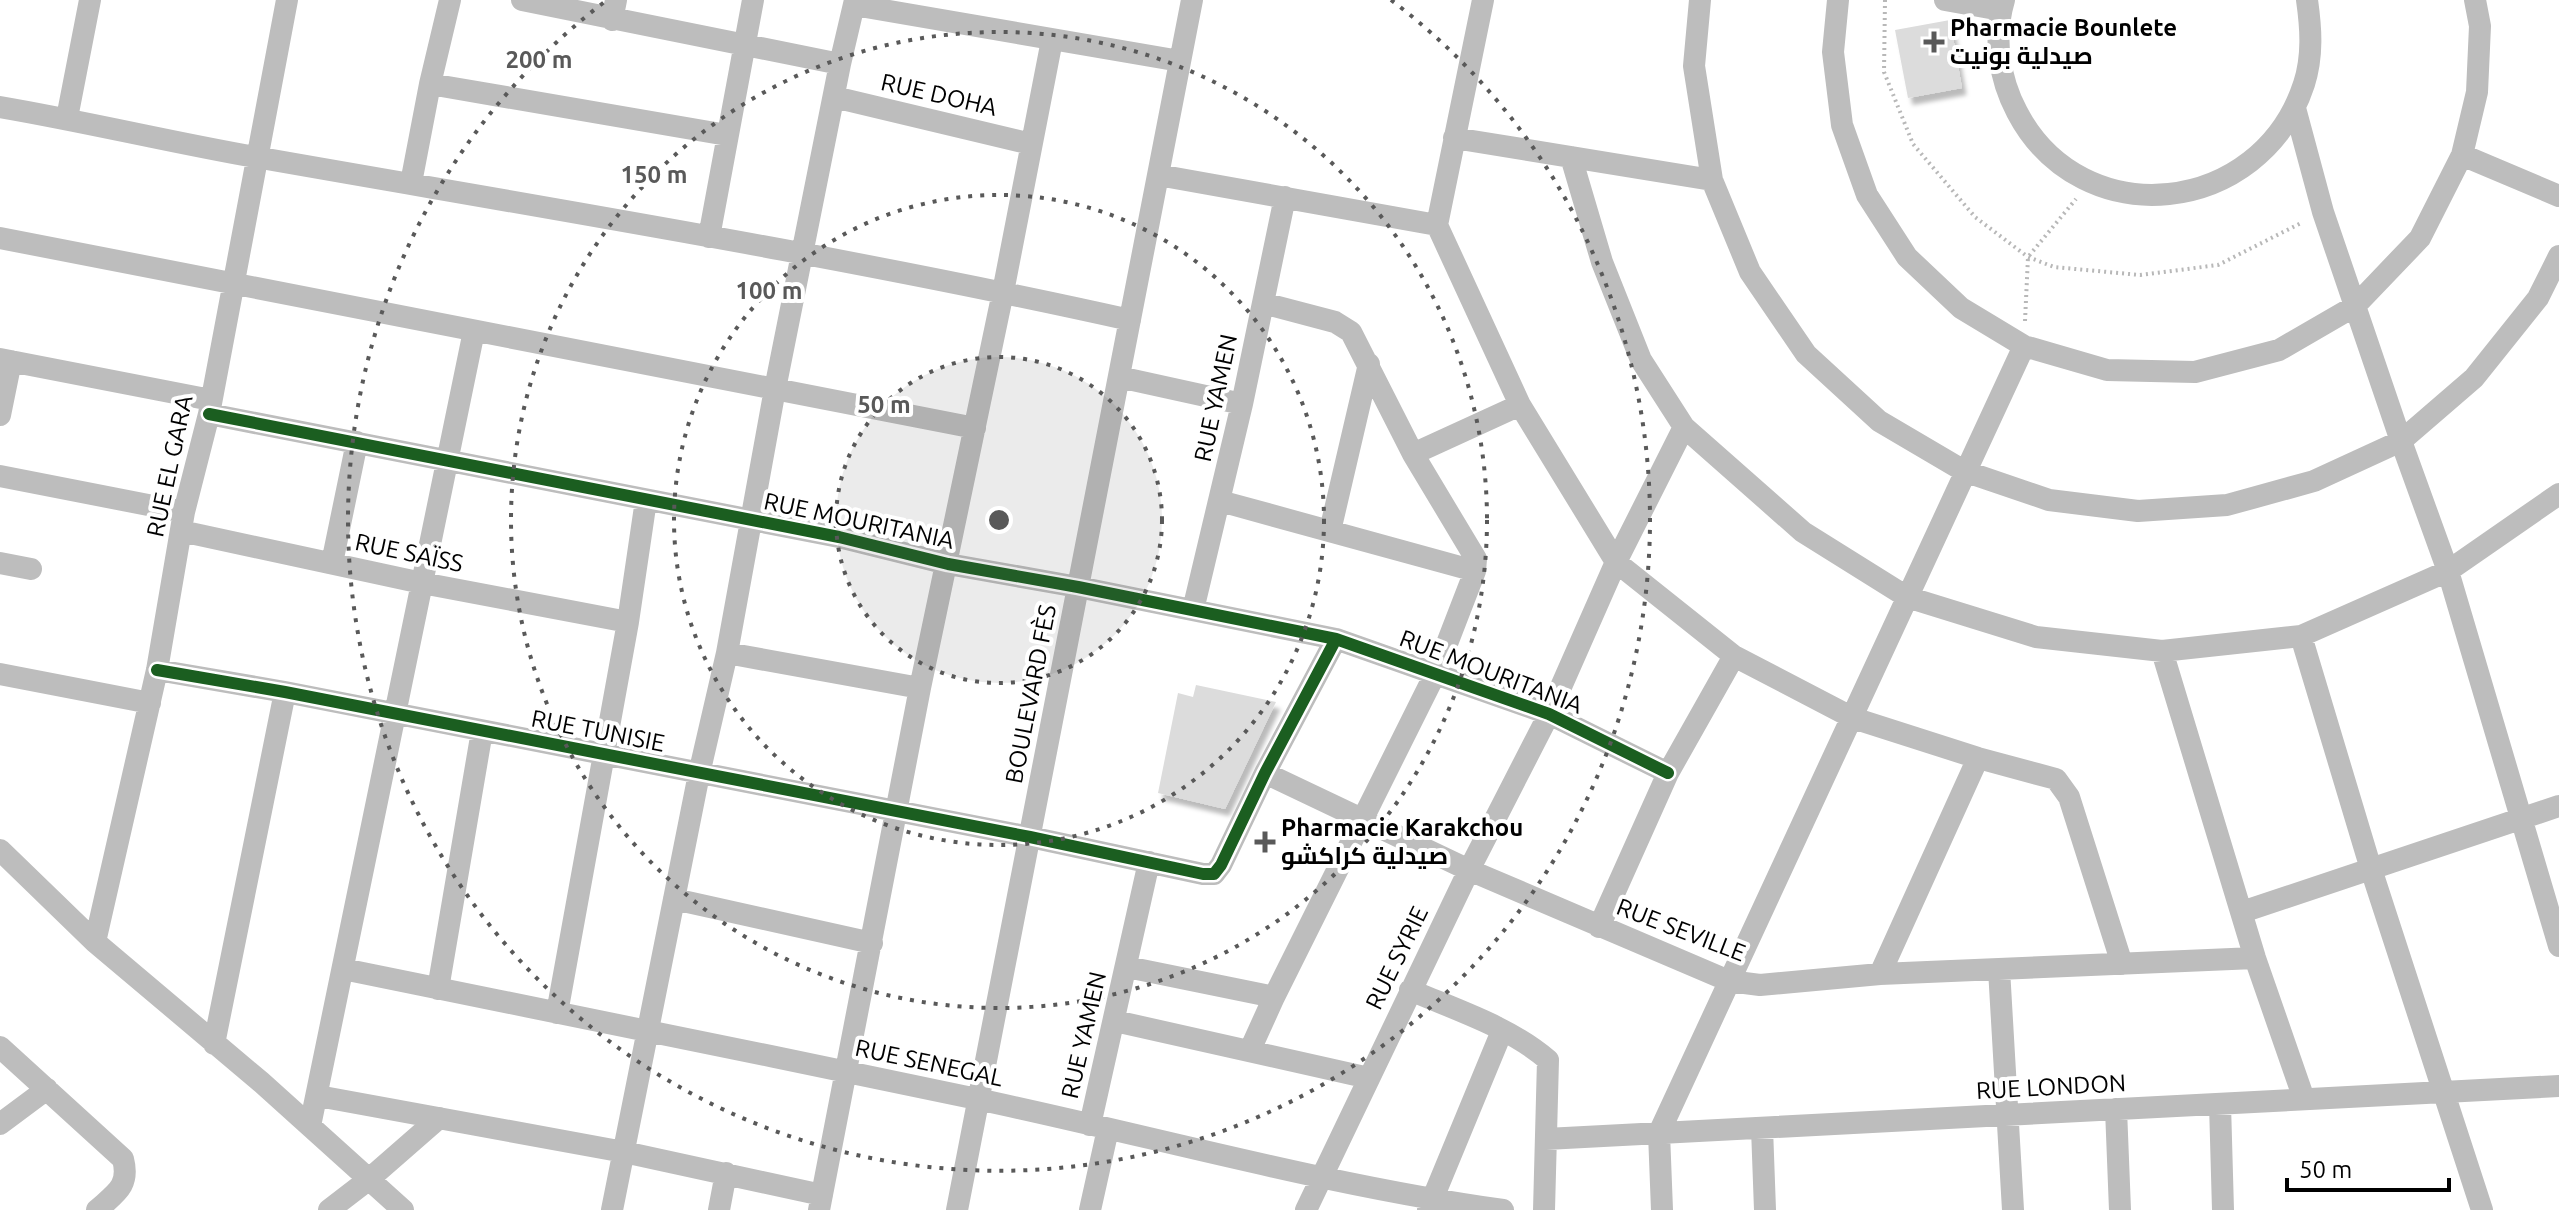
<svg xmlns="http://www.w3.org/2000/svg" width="2559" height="1210" font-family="Ubuntu,Cairo,sans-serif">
<defs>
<filter id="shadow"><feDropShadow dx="4.5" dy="7" stdDeviation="2" flood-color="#0004"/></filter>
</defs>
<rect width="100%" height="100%" fill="#fff"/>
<path fill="#dcdcdc" filter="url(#shadow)" d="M1950 20 1962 88 1908 98 1895 30Z
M1196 685 1276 702 1225 809 1158 793 1178 693 1193 697Z"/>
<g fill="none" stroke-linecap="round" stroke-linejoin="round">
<path stroke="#b8b8b8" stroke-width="4" stroke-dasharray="2 4" stroke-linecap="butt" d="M1885 0 1884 72 1913 144 1975 217 2028 257 2054 267 2140 275 2218 265 2303 222
M2025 321 2028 257 2076 199"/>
<path stroke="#bdbdbd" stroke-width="22" d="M522 0 840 64
M1483 0 1437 225 1520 405 1616 562 1734 656 1853 718 1978 758 2056 779 2069 797 2122 964
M1700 0 1694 66 1712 180 1750 272 1806 354 1879 421 1964 471 2049 500 2138 511 2227 505 2314 481 2401 441 2474 378 2538 298 2559 256
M1838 0 1833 52 1842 125 1867 195 1907 257 1961 308 2024 346 2107 370 2195 372 2279 350 2355 306 2420 238 2462 155 2477 92 2480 26 2475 0
M1945 0 2001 10
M2004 0C1993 37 1999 78 2017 112 2082 236 2261 216 2304 84 2313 56 2311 28 2307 0
M854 5 1180 61
M612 20 616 0
M430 84 727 135
M834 97 1031 144
M0 107C88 122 174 143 261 158 551 209 843 256 1130 320
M2295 108 2323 212 2401 441 2448 571 2559 946
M67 118 90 0
M1454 138 1712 180
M2462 155 2559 196
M1571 157 1602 262 1641 360 1684 427 1803 532 1907 597 2036 637 2162 651 2301 636 2448 571 2559 494
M1158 175 1437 225
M411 183 430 84 450 0
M709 237 753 0
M0 238 975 428
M0 359 211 400
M1119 377 1242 404
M209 414 839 537 948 564 1078 587 1336 639 1549 714 1668 773
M0 415 11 361
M1413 454 1520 405
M0 476 184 512
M1220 501 1475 571
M181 531 422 583 628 622
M1330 531 1369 364
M0 563 31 569
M332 563 357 442
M1193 610 1242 404 1285 197
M2301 636 2371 869 2482 1210
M2162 651 2255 958 2304 1099
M727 653 920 688
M157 670 285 692 1030 837 1203 874H1214L1221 865 1265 773 1336 639
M0 674 150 703
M1265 773 1469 870 1729 981 1760 985 1880 974 2255 958
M0 850 95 942 261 1082 403 1210
M674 899 872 943
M2242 912 2559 806
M1599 927 1668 773 1734 656
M95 942 157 670 184 512 209 414 287 0
M1127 967 1274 997
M343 969C554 1013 766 1054 977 1099 1152 1136 1325 1185 1503 1210
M1999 969 2013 1210
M1880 974 1978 758
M438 989 482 731
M1410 990C1456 1010 1510 1027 1548 1060L1544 1210
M557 1013 628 622 646 500
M1115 1021 1369 1078
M214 1044 285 692
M0 1047 123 1159C130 1186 116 1193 97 1210
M1250 1050 1274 997 1436 672 1475 571 1476 559 1413 454 1351 332 1335 322 1263 303
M318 1096 624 1152 822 1195
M2220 1104 2223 1210
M2116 1109 2120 1210
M0 1124 47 1089
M1090 1125 1149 862
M310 1126 474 331
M1762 1128 1765 1210
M1546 1139 2559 1086
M329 1210 368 1180 439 1118
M612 1210 699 774 727 653 775 389 840 64 855 0
M719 1210 726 1173
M819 1210 920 688 1003 292 1052 40
M957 1210 1192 0
M1090 1210 1108 1129
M1306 1210 1469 870 1549 714 1616 562 1684 427
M1428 1210 1502 1031
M1662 1210 1659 1133 2024 346"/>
<defs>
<path id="cycleway" d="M209 414 839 537 948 564 1078 587 1336 639 1549 714 1668 773
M157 670 285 692 1030 837 1203 874H1214L1221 865 1265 773 1336 639"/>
</defs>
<use href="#cycleway" stroke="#fff" stroke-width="17"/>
<use href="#cycleway" stroke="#1b5e20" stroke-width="12"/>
</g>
<circle cx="999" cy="520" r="163" fill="#595959" fill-opacity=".12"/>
<g fill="none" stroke="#595959" stroke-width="4" stroke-dasharray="4 8">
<circle cx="999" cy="520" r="163"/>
<circle cx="999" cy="520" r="325"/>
<circle cx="999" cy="520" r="488"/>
<path d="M1391 0A651 651 0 1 1 607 0"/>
</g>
<g fill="#595959" stroke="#fff" stroke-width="3">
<path d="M1930 30h8v8h8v8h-8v8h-8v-8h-8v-8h8z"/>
<path d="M1261 830h8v8h8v8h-8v8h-8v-8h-8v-8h8z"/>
</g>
<g text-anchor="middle" stroke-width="8" stroke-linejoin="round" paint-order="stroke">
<g font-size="24" font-weight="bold" fill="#000" stroke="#fff" text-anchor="start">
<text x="1950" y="36">Pharmacie Bounlete<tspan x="1950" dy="28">صيدلية بونيت</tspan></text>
<text x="1281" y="836">Pharmacie Karakchou<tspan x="1281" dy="28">صيدلية كراكشو</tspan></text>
</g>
<g font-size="24" fill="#000" stroke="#fff">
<text transform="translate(939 95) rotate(13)" y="8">RUE DOHA</text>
<text transform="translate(1216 398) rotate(-78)" y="8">RUE YAMEN</text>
<text transform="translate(170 466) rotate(-78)" y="8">RUE EL GARA</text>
<text transform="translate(859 521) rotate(12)" y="8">RUE MOURITANIA</text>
<text transform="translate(409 553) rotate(12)" y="8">RUE SAÏSS</text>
<text transform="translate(1491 672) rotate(21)" y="8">RUE MOURITANIA</text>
<text transform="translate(1031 694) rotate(-79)" y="8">BOULEVARD FÈS</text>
<text transform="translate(598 731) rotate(11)" y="8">RUE TUNISIE</text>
<text transform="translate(1681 930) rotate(21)" y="8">RUE SEVILLE</text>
<text transform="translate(1397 958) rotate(-64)" y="8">RUE SYRIE</text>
<text transform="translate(1084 1035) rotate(-77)" y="8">RUE YAMEN</text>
<text transform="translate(929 1063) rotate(12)" y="8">RUE SENEGAL</text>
<text transform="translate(2051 1087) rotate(-3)" y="8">RUE LONDON</text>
</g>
</g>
<circle cx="999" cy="520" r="12" fill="#595959" stroke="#fff" stroke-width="4"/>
<g font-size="24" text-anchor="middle" font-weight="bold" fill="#595959" stroke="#fff" stroke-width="8" stroke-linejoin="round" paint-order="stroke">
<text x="539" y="68">200 m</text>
<text x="654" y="183">150 m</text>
<text x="769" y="299">100 m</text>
<text x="884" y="413">50 m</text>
</g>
<path d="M2287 1178v12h162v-12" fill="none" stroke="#000000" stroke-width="4"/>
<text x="2299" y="1178" font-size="24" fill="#000000" stroke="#ffffff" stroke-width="6" paint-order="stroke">50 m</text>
</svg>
